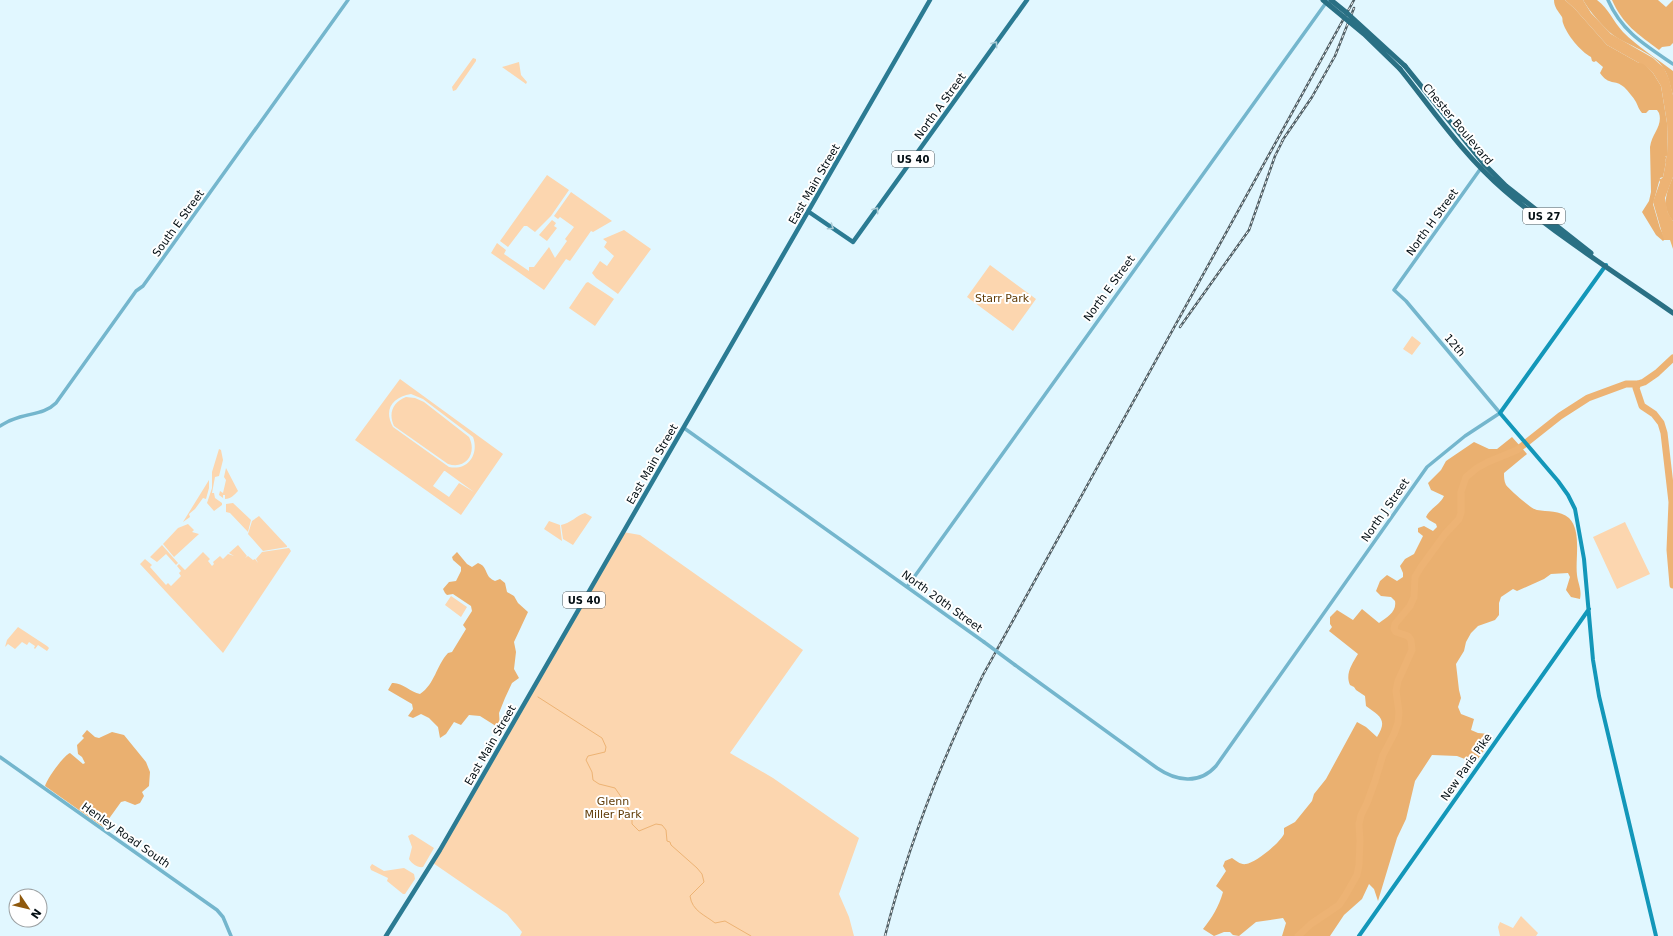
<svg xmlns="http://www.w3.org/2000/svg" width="1673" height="936" font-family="'DejaVu Sans',sans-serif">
<rect width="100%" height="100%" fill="#e1f7ff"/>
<path fill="#fcd6af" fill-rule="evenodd" d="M473 58 476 59V61L456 90 453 91 452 87Z
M519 62 521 75 527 82 526 84 502 67Z
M547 175 569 190 551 216 535 232 527 226H524L508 247 500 241Z
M571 192 612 221 593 232 591 231 570 261 566 259 544 290 491 253 497 243 506 250 504 254 529 271V267H534L549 247 555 258 567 241 565 239 574 227 560 217 558 219 554 216Z
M552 220 556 223 554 226 557 228 547 241 539 235Z
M624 230 651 249 618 294 596 278 592 273 600 261 607 266 614 256 604 247 607 242 603 239Z
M990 265 1036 299 1013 331 967 297Z
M588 282 614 299 595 326 569 308 586 283Z
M1412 336 1421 343 1412 355 1403 349Z
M400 379 503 454 461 515 355 440ZM411 394 423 399 473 437C479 453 469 471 449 467L393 427C383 409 393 397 411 394ZM444 471H445L474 492 459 483 449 497 433 486Z
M406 397 415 398 424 402 469 437C477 452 467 470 448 464L394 426C388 413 393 402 406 397Z
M219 449 221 450 223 460 219 476 215 477 212 493H214L215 498 222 503V505L214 511 207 503 212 488V472Z
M226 468 238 491C234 495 231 499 225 499V495H223V498L219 495 220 491 223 493 226 480 224 477Z
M209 480V488L206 499 203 498 195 509 189 514 190 517 183 522Z
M233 503 251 520 248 532 230 513 226 512V504Z
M585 513 592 517 573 545 563 539 561 525C571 523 576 516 585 513Z
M259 516 287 546V547L263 551 248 534 252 521Z
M549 521 560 525 562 541 544 529Z
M1625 522 1650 574 1617 589 1593 537Z
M188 524 194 530 192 532 199 534 174 557 163 544 178 528Z
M623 532 640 535 803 650 730 753 773 778 859 838 839 894 849 917 854 936H520L522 932 507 914 433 863Z
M162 545 178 563 176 565 166 554 157 562 150 557Z
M238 545 247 556 245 558 248 556 253 560 255 559 258 563 256 559 262 552 289 548 291 551 223 653 140 564 145 559 152 565 150 567 166 585 168 583 171 586 181 576 179 573 181 571 177 566 179 564 185 570 203 552 210 559 208 561 212 566 214 564 213 562 220 556 223 559 228 554 234 556 229 553Z
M451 596 467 607 461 617 445 605Z
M18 627 47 646 49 648 47 651 38 645 35 649 34 648 35 646 29 642 27 645 22 642 15 649 8 644 5 647 7 640Z
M412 834 434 848 423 867C418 868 412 864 409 859L412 847 408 836Z
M372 864 384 871 404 868 414 874 415 879 405 894H403L387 881 388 878 371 870 370 867Z
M1521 916 1538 933 1536 936H1500L1498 927 1500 922 1513 928Z"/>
<path fill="#eab070" d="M1554 0H1565L1575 9 1607 45 1639 63H1643L1653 73 1661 86 1667 123 1668 155 1665 157H1667L1665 160 1666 162 1663 177 1660 178 1653 204 1660 228 1665 239 1663 241 1656 235 1642 212 1649 201 1651 192 1650 147C1652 133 1663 126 1659 113L1657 110H1649L1646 113H1642C1639 110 1638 106 1636 102 1633 97 1628 91 1624 87 1615 79 1609 86 1600 73L1603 67 1596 61 1594 62 1592 61 1591 57C1580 51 1567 35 1563 23 1562 20 1563 20 1562 17 1558 11 1554 7 1554 0Z
M1583 0H1597C1609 9 1613 21 1623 32 1638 47 1656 58 1673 71V95C1670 86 1669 77 1664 69 1654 52 1628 46 1613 35 1603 27 1590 12 1583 0Z
M1612 0H1658L1666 7 1673 0V43L1670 46 1662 47 1659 50C1638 34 1623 25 1612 0Z
M1673 177V221C1661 207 1666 193 1673 177Z
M1512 437 1527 454 1504 473C1504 477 1504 481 1506 485 1510 490 1531 509 1537 510 1547 512 1560 510 1569 518 1582 531 1575 559 1577 575 1578 584 1582 589 1580 599L1571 597 1566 590 1570 577 1568 573 1551 574 1544 579 1517 591 1513 589 1501 597 1499 603V615L1495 620 1478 626 1471 633 1466 642 1464 651 1456 664 1459 690 1461 698 1458 707 1461 714 1474 719 1471 730 1478 733 1489 734 1493 738 1475 763 1457 756 1432 755 1415 781 1406 819 1397 838 1378 901 1374 889 1369 884 1362 899 1344 915 1330 936H1282L1286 923 1283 918 1256 922 1239 936 1233 935 1230 932H1224L1214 936 1203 929C1212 918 1219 906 1223 892L1216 886 1226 871 1223 866 1225 861 1232 858C1236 861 1241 865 1246 864 1255 863 1280 843 1284 834 1284 832 1284 830 1284 828L1295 822 1312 801 1314 794 1326 779 1357 722 1366 727 1377 737C1388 720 1380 716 1366 706L1365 696 1356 690 1354 687 1350 685C1345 674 1352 664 1358 654L1329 631 1332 627 1330 624V617L1337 610 1353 620 1362 609 1379 623C1387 617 1397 612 1395 601L1391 597 1381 596 1376 591 1380 581 1387 575 1397 581 1403 577V573L1400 566 1405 559 1414 554 1423 536 1418 532V528L1424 526 1433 531 1437 527 1436 524 1429 520 1426 517C1430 508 1439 506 1444 496L1431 490 1428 483 1441 470 1446 461 1474 442 1489 449H1497Z
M457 552 467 564 472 567 478 563C486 566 485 571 489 577 491 579 493 580 495 581L500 579 505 583 507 592 514 596 518 603 528 612 514 642 516 652 514 669 519 678 512 683 505 698 499 713 500 727 499 728 480 716 469 715 461 725 454 722 446 734 440 738 438 727 429 718 421 714 413 718 408 716 413 709 412 704 388 690 392 683C402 682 410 692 420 694 435 684 436 666 448 653L452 652 466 629 463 625 472 611 471 606 453 594 447 595 445 593 443 589 449 582 456 581 461 571V567L453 560 452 557Z
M87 730 95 737 99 738 112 732 124 735 146 762 150 772 149 786 142 792 144 796 140 803 135 805 125 801 121 802 103 827 45 786C47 779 63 756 70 753L83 764 85 763 82 757 78 754 77 745 84 738 82 736Z"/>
<path fill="#edb374" d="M1565 0H1583L1591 13 1611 34 1653 58 1664 68 1669 79 1673 95V177L1665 198 1668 213 1673 221V249L1670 240H1664L1653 202 1660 182 1658 178 1661 179 1663 177 1666 162 1665 160 1667 157 1665 156 1668 154 1667 123 1661 86 1653 73 1643 64 1639 63 1607 45 1575 9Z"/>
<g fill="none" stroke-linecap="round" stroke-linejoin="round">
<path stroke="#edb374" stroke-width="1" d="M538 697 602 738 606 747 605 752 588 756 586 760 592 772 593 780 599 784 615 788 626 804 632 816V824L639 831 656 824 662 825 666 830 667 841 670 842 671 845 697 868 702 874 704 882 690 896C692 911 705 915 715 923L725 921 751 936"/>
<path stroke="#edb374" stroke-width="7" d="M1638 384 1636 388 1642 406 1654 414 1661 423 1664 433 1672 502 1670 550 1673 585
M1298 936 1311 924 1339 905 1345 896 1357 875 1359 865 1360 841 1359 824 1361 815 1367 803 1375 781 1383 755 1394 734 1398 723 1399 712 1396 691 1398 681 1412 650 1411 640 1408 636 1396 632 1394 629 1395 624 1410 606 1414 597 1415 577 1421 567 1445 534 1459 519 1461 513V492L1466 477 1477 468 1488 462 1517 450 1560 416 1588 398 1626 384H1638L1644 382 1657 373 1673 358"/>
<path stroke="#74b6cd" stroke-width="3.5" d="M1608 0C1622 32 1645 45 1673 64
M0 426C6 422 13 419 20 417 33 413 46 413 56 403L136 291 143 286 348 0
M684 428 984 642
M907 587 1328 0
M1015 665 1157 768C1176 781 1199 785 1216 766L1427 467 1465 436 1500 413 1406 301 1394 290 1481 168
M0 757 217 910 223 917 231 936"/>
<path stroke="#1397b9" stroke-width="4" d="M1606 265 1500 413 1558 481 1568 495 1575 509 1584 559 1593 660 1599 696 1656 936
M1359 936 1589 609"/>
<path stroke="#2b7b93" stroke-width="4.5" d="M809 212 853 242 1027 0
M386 936 440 850 930 0"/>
<path stroke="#2a7084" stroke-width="5" d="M1405 66 1484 164 1506 186 1591 253
M1400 69C1433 110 1464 156 1504 190 1557 236 1616 273 1673 313"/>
<defs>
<path id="rail" d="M1282 141 1312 97 1335 56 1354 8
M1180 327 1249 230 1275 156 1283 140
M885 936C908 845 942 759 983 675L1354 0"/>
</defs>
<use href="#rail" stroke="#505f65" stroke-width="2.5"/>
<use href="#rail" stroke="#fff" stroke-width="1" stroke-dasharray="3" stroke-linecap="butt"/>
<path stroke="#74b6cd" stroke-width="3.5" d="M984 642 1015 665"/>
<path stroke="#2a7084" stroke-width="5" d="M1323 0 1364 34 1400 69
M1331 0 1347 13 1405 66"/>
</g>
<defs><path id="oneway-chevron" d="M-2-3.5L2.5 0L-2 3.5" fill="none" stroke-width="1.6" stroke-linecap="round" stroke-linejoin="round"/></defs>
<g stroke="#aacad4">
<use href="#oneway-chevron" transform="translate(995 44) rotate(-54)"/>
<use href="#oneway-chevron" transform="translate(876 210) rotate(-54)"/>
<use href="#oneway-chevron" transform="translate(831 227) rotate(34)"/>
</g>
<g text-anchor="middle" stroke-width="4" stroke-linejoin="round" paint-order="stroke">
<g fill="#fff" stroke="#4f575a" stroke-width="1">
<rect x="892" y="151" width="42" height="16" rx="3"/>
<rect x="1523" y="208" width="42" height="16" rx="3"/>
<rect x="563" y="592" width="42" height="16" rx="3"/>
</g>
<g font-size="10" font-weight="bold" fill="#040f14">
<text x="913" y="163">US 40</text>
<text x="1544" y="220">US 27</text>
<text x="584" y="604">US 40</text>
</g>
<g font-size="11" fill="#040f14" stroke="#fff">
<text transform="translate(940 106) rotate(-54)" y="4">North A Street</text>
<text transform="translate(1458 124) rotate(50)" y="4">Chester Boulevard</text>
<text transform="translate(814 184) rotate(-60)" y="4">East Main Street</text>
<text transform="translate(1432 222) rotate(-54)" y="4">North H Street</text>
<text transform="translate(178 223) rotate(-54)" y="4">South E Street</text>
<text transform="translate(1109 288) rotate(-54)" y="4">North E Street</text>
<text transform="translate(1455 345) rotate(49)" y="4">12th</text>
<text transform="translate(652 464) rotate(-60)" y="4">East Main Street</text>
<text transform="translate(1385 510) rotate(-55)" y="4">North J Street</text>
<text transform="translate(942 601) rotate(36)" y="4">North 20th Street</text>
<text transform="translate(490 745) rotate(-60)" y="4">East Main Street</text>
<text transform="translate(1466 767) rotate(-55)" y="4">New Paris Pike</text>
<text transform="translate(126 835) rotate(35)" y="4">Henley Road South</text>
</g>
<g font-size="11" fill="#603b06" stroke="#fff">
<text x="1002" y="302">Starr Park</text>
<text x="613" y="805">Glenn<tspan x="613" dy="13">Miller Park</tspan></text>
</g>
</g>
<g transform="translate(28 908) rotate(125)"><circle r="19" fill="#ffffff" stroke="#9b9fa1"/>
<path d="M0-3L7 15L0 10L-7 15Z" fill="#8f590d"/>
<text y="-6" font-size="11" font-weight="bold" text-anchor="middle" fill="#040f14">N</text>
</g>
</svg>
